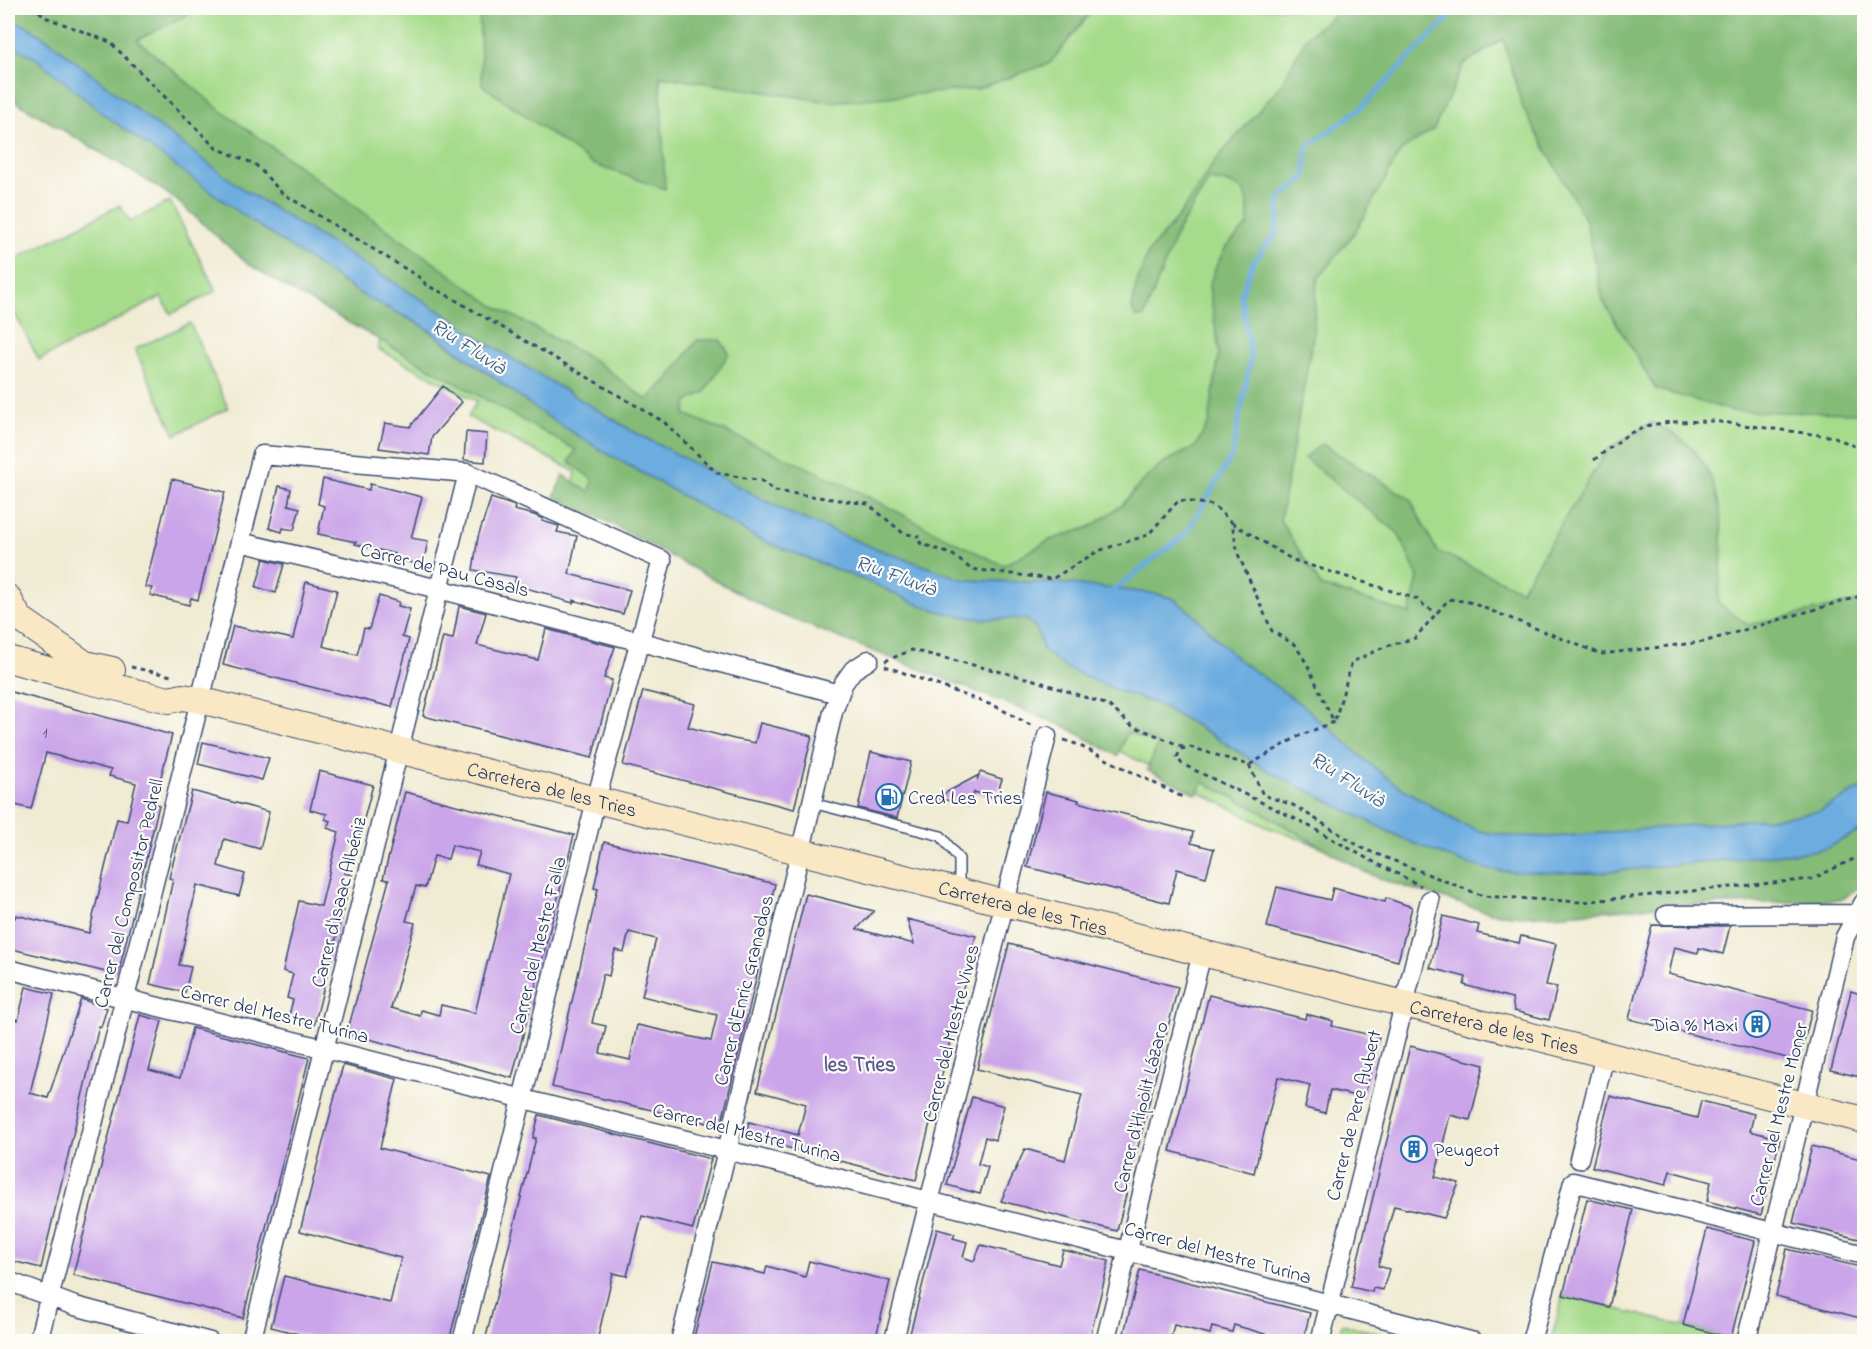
<svg xmlns="http://www.w3.org/2000/svg" width="1872" height="1349" font-family="'Indie Flower',sans-serif">
<rect width="100%" height="100%" fill="#fdfcf7"/>
<filter id="ink" filterUnits="userSpaceOnUse"><feTurbulence type="fractalNoise" baseFrequency=".0167" numOctaves="2"/><feDisplacementMap in="SourceGraphic" scale="12" xChannelSelector="R" yChannelSelector="G"/><feConvolveMatrix kernelMatrix="1 2 1 2 8 2 1 2 1" color-interpolation-filters="sRGB"/></filter>
<filter id="wash" filterUnits="userSpaceOnUse"><feTurbulence type="fractalNoise" baseFrequency=".008" numOctaves="4" result="noise"/><feDisplacementMap in="SourceGraphic" scale="24" xChannelSelector="R" yChannelSelector="G"/><feGaussianBlur stdDeviation="1.35" result="paint"/><feColorMatrix in="noise" values="0 0 0 0 0 0 0 0 0 0 0 0 0 0 0 0 0 1.4 0 .05"/><feComposite in="paint" operator="in"/></filter>
<g filter="url(#wash)">
<rect width="100%" height="100%" fill="#f0ebd3"/>
<path fill="#a6db8b" stroke="#608574" stroke-width="1.5" d="M8 8H1864V871L1369 864 1267 827 804 588 572 490 576 472 468 417 477 401 378 349 389 294 267 219 8 18Z
M170 201 216 291 171 314 161 297 39 360 8 300V263L120 205 130 222Z
M190 323 228 408 175 435 135 349Z
M1563 1295 1731 1338 1730 1342 1551 1341Z
M1342 1324 1404 1340V1341H1337Z"/>
<path fill="#84bb77" stroke="#50756a" stroke-width="1.5" d="M8 8H201L137 40 220 110 493 305 597 362 647 400 670 377 697 340H720L729 353 705 392 687 402 685 414C744 440 804 464 861 493 909 517 955 544 1004 565L1050 540 1090 527 1122 505 1141 483 1165 462 1195 447 1209 422 1219 352 1209 286 1217 264 1226 247 1248 225V205L1243 190 1229 183 1209 180 1176 234 1144 317H1136L1132 309 1136 285 1148 253 1182 212 1215 161 1281 85 1307 36 1337 13 1335 8H1864V413L1733 411 1656 389 1603 301 1586 221 1523 108 1503 39 1464 64 1434 129 1401 151 1357 229 1317 280 1313 336 1280 520 1321 586 1410 614 1418 577 1398 533 1304 458 1322 444 1410 499 1437 551 1521 590 1607 450 1652 422C1664 429 1678 435 1688 444 1731 486 1723 549 1718 603L1748 625 1864 600V787L1819 811 1785 817 1553 837 1511 836 1483 832 1459 823 1397 785 1366 761 1329 727 1316 719 1309 710 1236 658 1195 616 1174 599 1157 594 1071 584 964 580 869 546 791 514 634 432 488 344 453 319 244 190 150 120 51 42 28 27 8 18Z
M479 8H1094L1050 63 977 89 831 102 660 76 665 189 593 164 482 85Z
M8 43 37 59 103 113 253 222 364 296 421 325 542 413 596 447 759 539 886 589C916 606 949 616 984 619 998 620 1012 617 1026 619L1037 629 1043 650 1065 667 1083 676 1162 706 1212 735 1267 770 1406 840 1491 870 1515 872 1594 873 1813 851 1826 848 1864 829V883L1843 899 1831 901 1658 906 1568 914 1523 916 1491 913 1383 880 1365 872 1261 812 1203 782 1197 794 1147 770 1158 744 1127 732 1118 756 1066 727 774 612 589 512 573 508 554 496 563 475 589 492 593 480 569 462 576 450 294 292 248 264 176 200 158 187 8 97Z"/>
<path fill="#6cacdf" stroke="#446e9e" stroke-width="1.5" d="M8 18 28 27 51 42 150 120 244 190 453 319 488 344 634 432 791 514 869 546 964 580 1071 584 1157 594 1174 599 1195 616 1236 658 1309 710 1316 719 1329 727 1366 761 1397 785 1459 823 1483 832 1511 836 1554 837 1785 817 1819 811 1864 787V829L1826 848 1813 851 1594 873 1515 872 1491 870 1461 862 1406 840 1267 770 1212 735 1162 706 1116 690 1065 667 1043 650 1037 629 1026 619C1012 617 998 620 984 619 949 616 916 606 886 589L759 539 596 447 542 413 422 325 364 296 253 222 102 113 37 59 8 43Z"/>
<g fill="none" stroke-linecap="round" stroke-linejoin="round">
<path stroke="#6cacdf" stroke-width="5" d="M1110 593 1186 534 1232 456 1251 357 1241 295 1253 262 1277 233 1280 199 1305 177 1307 147 1360 109 1458 8"/>
</g>
<g id="blocks">
<path fill="#cba5e9" fill-rule="evenodd" d="M443 386 462 402 432 437 429 455 379 448 385 423 410 427Z
M466 432 487 434 485 462 464 460Z
M172 479 225 492 198 600 191 598 189 605 150 595 152 588 145 587Z
M323 479 369 490 370 484 422 497 411 538 428 541 423 565 394 559 395 554 355 544 356 542 318 534 324 506 318 504Z
M279 486 291 489 288 505 300 508 294 530 283 528 282 532 269 528Z
M491 498 515 506 514 510 534 515 543 519 542 521 559 526 557 532 577 536 569 574 630 590 623 614 573 600V603L552 597V595L514 585 516 577 473 570 478 537Z
M264 559 284 564 276 593 256 587Z
M306 582 337 590 323 646 357 655 364 628 369 629 379 596 399 602 398 606 410 609 402 637 409 639 392 707 223 665 233 626 293 639Z
M459 606 486 613 477 645 538 660 546 629 615 647 604 678 612 680 592 758 423 716 443 637 453 639Z
M8 691 172 735 154 803 159 805 118 975 8 948V916L15 918 16 915 89 933 117 819 127 821 136 783 109 776 111 770 46 753 31 809 8 803Z
M643 691 695 704 688 727 734 739 755 743 760 723 812 736 794 809 623 765Z
M203 742 269 758 262 780 198 764Z
M871 752 911 762 897 818 858 808Z
M319 771 373 785 357 845 353 843 345 873 352 875 314 1026 288 1019 293 1000 287 998 293 974 283 971 299 901 321 906 339 832 327 828 330 821 325 819 327 814 310 810Z
M980 772 1002 779 996 798 974 792 971 805 936 798 979 775 977 780Z
M192 791 269 812 260 849 224 839 218 866 245 874 239 896 197 885 179 965 191 967 185 992 150 984 173 879 169 878Z
M405 792 574 835 512 1078 347 1033 389 880 383 879ZM452 845 480 852 476 865 509 874 475 1013 441 1005 439 1015 421 1010 420 1016 391 1008 415 923 406 921 416 886 425 888 434 856 448 859Z
M1046 792 1079 800 1078 802 1193 832 1191 843 1214 849 1206 877 1177 869 1169 903 1027 867Z
M604 842 775 884 758 957 761 958 721 1126 552 1087 598 889 594 888ZM629 932 656 939 642 996 717 1015 711 1041 637 1025 630 1060 600 1053 606 1026 592 1023 603 974 609 976 615 950 624 952Z
M1277 887 1330 900 1333 888 1385 902 1386 898 1412 907 1398 961 1267 927Z
M806 894 874 911 857 929 914 944 907 919 976 936 916 1180 745 1137 749 1122 798 1135 806 1104 757 1091Z
M1443 916 1479 925 1477 933 1519 943 1521 936 1556 944 1546 985 1557 987 1549 1020 1514 1011 1512 998 1464 985 1466 977 1430 968Z
M1652 925 1730 926 1723 954 1699 948 1698 953 1674 947 1668 974 1812 1010 1799 1061 1629 1019Z
M1009 944 1178 987 1117 1231 1001 1201 1025 1149 1065 1160 1082 1095 977 1069Z
M26 987 54 994 30 1093 48 1098 81 999 107 1008 101 1027 99 1026 41 1268 8 1260V1017L18 1020Z
M1851 991 1864 995V1078L1831 1070Z
M1209 995 1305 1019 1306 1014 1333 1021 1332 1026 1379 1037 1364 1098 1330 1090 1325 1113 1305 1108 1310 1085 1278 1077 1254 1173 1170 1151Z
M140 1015 162 1021 149 1070 180 1078 192 1028 309 1058 243 1318 73 1275Z
M1410 1046 1484 1065 1470 1120 1450 1115 1435 1177 1459 1183 1444 1218 1394 1206 1378 1266 1389 1269 1383 1290 1373 1288 1372 1292 1351 1287Z
M343 1065 397 1079 380 1148 491 1177 449 1341H327L271 1327 284 1276 390 1303 401 1258 300 1231Z
M1610 1096 1697 1118 1701 1101 1754 1114 1750 1131 1780 1139 1761 1215 1707 1201 1711 1182 1670 1171 1666 1185 1592 1167Z
M972 1097 1004 1106 995 1140 985 1137 978 1164 988 1167 980 1194 947 1185Z
M539 1115 711 1159 693 1229 642 1216 627 1276 613 1273 597 1341H485L536 1138H533Z
M1812 1146 1864 1160V1218L1859 1239 1793 1223Z
M1587 1199 1633 1210 1609 1307 1563 1295Z
M937 1229 955 1234 953 1238 967 1242 963 1257 974 1261 981 1245 1059 1265 1063 1250 1109 1261 1089 1341H908Z
M1707 1229 1755 1241 1731 1338 1683 1325Z
M1787 1249 1864 1268V1319L1776 1296Z
M809 1261 890 1281 875 1341H693L713 1262 765 1274 767 1266 805 1277Z
M1140 1270 1310 1313 1303 1341H1274L1275 1337 1234 1325 1232 1332 1212 1327 1210 1334 1174 1325 1170 1341H1122Z"/>
</g>
</g>
<g filter="url(#ink)">
<use href="#blocks" fill-opacity="0" stroke="#3b4b70" stroke-width="1.5"/>
<g fill="none" stroke-linecap="round" stroke-linejoin="round">
<defs>
<path id="lane" d="M812 803 941 836 959 859V890"/>
<path id="street" d="M240 542 439 589 839 694
M1666 915 1857 914
M8 969 1127 1251 1474 1342
M1579 1159 1605 1055
M8 1281 75 1306 210 1342
M894 1340 1047 736
M38 1342 262 455 468 473 662 560 596 800 462 1342
M251 1342 468 473
M680 1342 803 841 833 712 843 684 853 670 869 660
M1105 1342 1202 953
M1320 1342 1430 900
M1531 1342 1573 1182 1864 1255
M1746 1342 1845 937 1864 902"/>
<g id="secondary">
<path d="M8 598 19 618 85 664 112 670"/>
<path id="s1" d="M8 659 81 679 169 700 183 697 200 700 1864 1120"/>
</g>
</defs>
<use href="#lane" stroke="#3b4b70" stroke-width="12"/>
<use href="#street" stroke="#3b4b70" stroke-width="21"/>
<use href="#secondary" stroke="#3b4b70" stroke-width="28"/>
<path stroke="#3b4b70" stroke-width="3" stroke-dasharray="4.5 4.5" stroke-linecap="butt" d="M31 8 38 10 45 17 110 42 216 148 255 164 282 193 422 279 426 285 445 294 664 422 717 473 762 481 775 491 868 504 903 533 921 537 920 543 953 555 971 569 1052 579 1098 551 1148 535 1179 500 1213 505 1232 523 1238 554 1272 631 1295 645 1307 664 1334 722
M1594 460 1628 434 1650 425 1671 422 1713 421 1835 437 1864 451
M1232 523 1293 560 1417 599 1427 608 1438 612
M885 661 912 650 1034 680 1108 705 1131 725 1184 747
M885 666 997 707 1034 727
M131 667 172 676
M1335 720 1352 662 1384 647 1415 638 1449 599 1469 602 1601 654 1703 642 1864 595
M1334 722 1299 736 1249 765 1190 747 1181 749 1177 757 1182 764 1300 821 1368 859 1421 886
M1064 740 1076 744 1184 798
M1249 765 1263 795 1293 805 1364 849 1483 896 1581 902 1812 879 1864 854"/>
<use href="#lane" stroke="#fff" stroke-width="9"/>
<use href="#street" stroke="#fff" stroke-width="18"/>
<use href="#secondary" stroke="#fae7c3" stroke-width="26"/>
</g>
</g>
<defs>
<symbol id="fuel-ring" viewBox="-11 -11 22 22"><circle r="9.5" fill="#fdfcf7" stroke="#1f6fb2" stroke-width="1.5"/><path d="M-5.5-6h7V0h2V4h1.3V-2.5L3-4.5l.8-.8L6-3V5H2.5V1h-1V6h-7ZM-4.2-4.7v3.2H.2V-4.7Z" fill="#1f6fb2"/></symbol>
<symbol id="building-ring" viewBox="-11 -11 22 22"><circle r="9.5" fill="#fdfcf7" stroke="#1f6fb2" stroke-width="1.5"/><path d="M-4-6H4V6H1V3H-1V6H-4ZM-2.5-4.3h1.7v1.8h-1.7ZM.8-4.3h1.7v1.8H.8ZM-2.5-1h1.7V.8h-1.7ZM.8-1h1.7V.8H.8Z" fill="#1f6fb2"/></symbol>
</defs>
<g fill-rule="evenodd">
<use href="#fuel-ring" x="874" y="782" width="30" height="30"/>
<use href="#building-ring" x="1742" y="1009" width="30" height="30"/>
<use href="#building-ring" x="1399" y="1134" width="30" height="30"/>
</g>
<g text-anchor="middle" stroke-width="4.5" stroke-linejoin="round" paint-order="stroke">
<g font-size="16" fill="#474c81">
<text x="45" y="737">1</text>
</g>
<g font-size="20" fill="#1b2f5e" stroke="#fdfcf7">
<text transform="translate(445 569) rotate(14)" y="7">Carrer de Pau Casals</text>
<text dy="7" stroke="none"><textPath href="#s1" startOffset="561">Carretera de les Tries</textPath></text>
<text transform="translate(128 893) rotate(-76)" y="7">Carrer del Compositor Pedrell</text>
<text transform="translate(338 902) rotate(-76)" y="7">Carrer d'Isaac Albéniz</text>
<text dy="7" stroke="none"><textPath href="#s1" startOffset="1047">Carretera de les Tries</textPath></text>
<text transform="translate(537 945) rotate(-76)" y="7">Carrer del Mestre Falla</text>
<text transform="translate(743 990) rotate(-76)" y="7">Carrer d'Enric Granados</text>
<text transform="translate(275 1013) rotate(14)" y="7">Carrer del Mestre Turina</text>
<text dy="7" stroke="none"><textPath href="#s1" startOffset="1533">Carretera de les Tries</textPath></text>
<text transform="translate(950 1033) rotate(-76)" y="7">Carrer del Mestre Vives</text>
<text transform="translate(1140 1107) rotate(-76)" y="7">Carrer d'Hipòlit Lázaro</text>
<text transform="translate(1778 1114) rotate(-76)" y="7">Carrer del Mestre Moner</text>
<text transform="translate(1353 1115) rotate(-76)" y="7">Carrer de Pere Aubert</text>
<text transform="translate(747 1132) rotate(14)" y="7">Carrer del Mestre Turina</text>
<text transform="translate(1218 1252) rotate(15)" y="7">Carrer del Mestre Turina</text>
</g>
<g font-size="20" fill="#1b2f5e" stroke="#fdfcf7" text-anchor="start">
<text x="908" y="804">Cred Les Tries</text>
<text x="1738" y="1031" text-anchor="end">Dia % Maxi</text>
<text x="1434" y="1156">Peugeot</text>
</g>
<g font-size="21" font-style="italic" fill="#375b8b" stroke="#fdfcf7">
<text transform="translate(469 346) rotate(33)" y="7">Riu Fluvià</text>
<text transform="translate(896 575) rotate(20)" y="7">Riu Fluvià</text>
<text transform="translate(1348 779) rotate(33)" y="7">Riu Fluvià</text>
</g>
<g font-size="21" font-weight="bold" fill="#59588f" stroke="#fdfcf7">
<text x="860" y="1071">les Tries</text>
</g>
</g>
<rect width="1872" height="1349" fill="none" stroke="#fdfcf7" stroke-width="30"/>
</svg>
